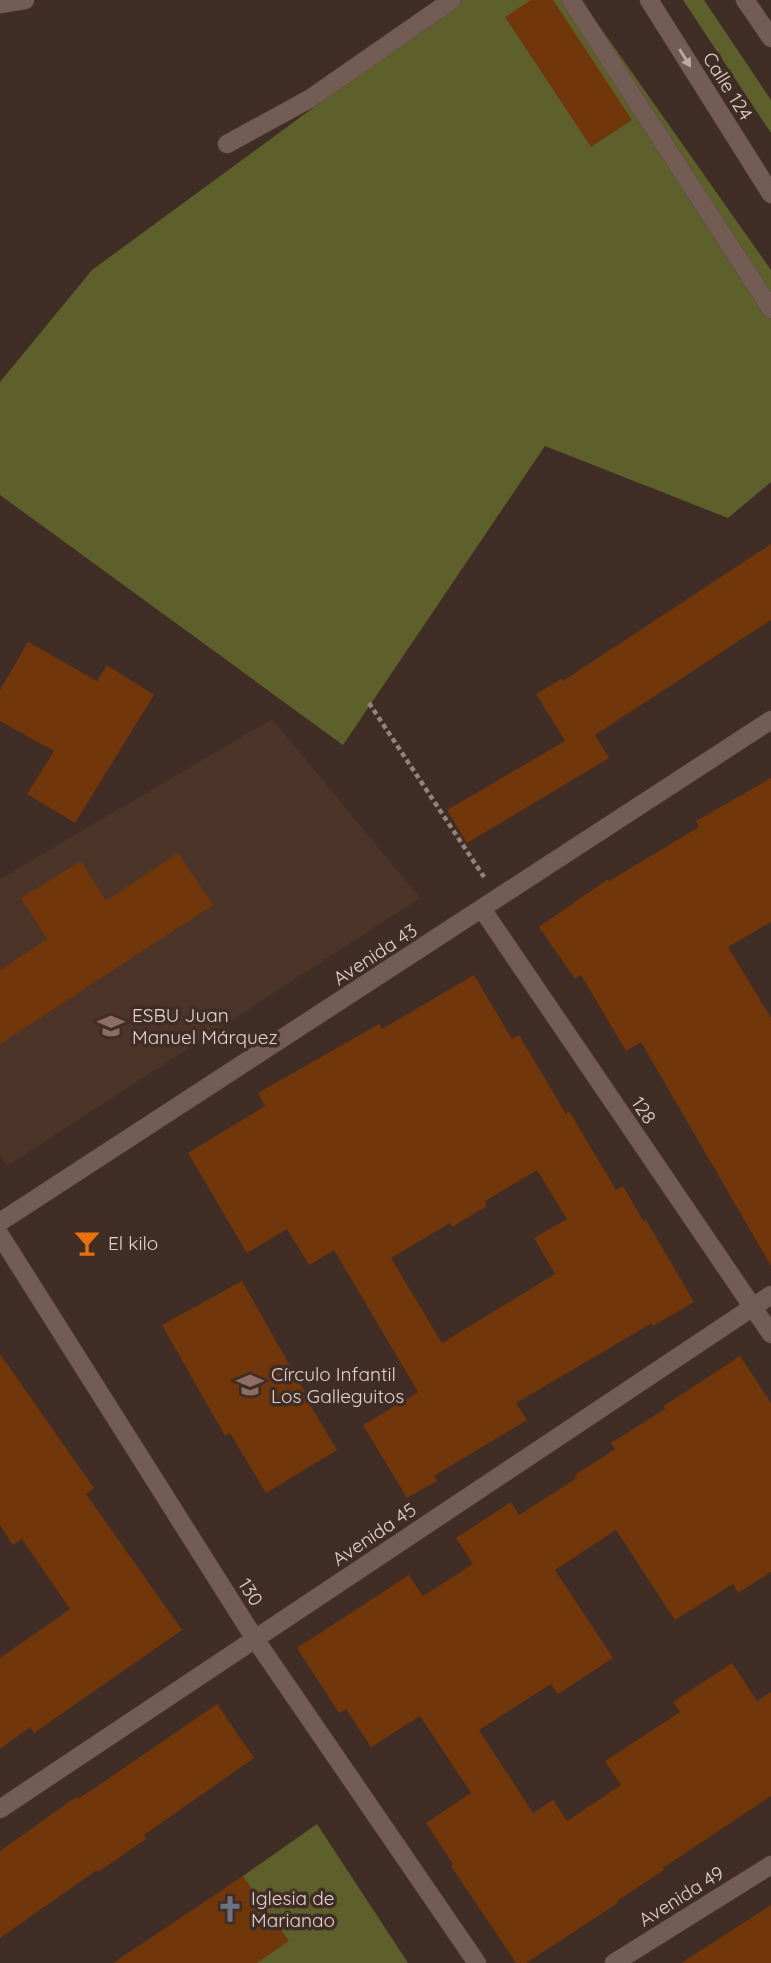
<svg xmlns="http://www.w3.org/2000/svg" width="771" height="1963" font-family="Quicksand,sans-serif">
<rect width="100%" height="100%" fill="#402d25"/>
<path fill="#4d3429" d="M272 719 420 898 7 1166 0 1155V879Z"/>
<path fill="#5e602c" d="M460 0H581L771 270V482L728 518 545 446 343 745 0 495V382L92 270Z
M683 0H704L771 100V133Z
M317 1824 408 1963H257L243 1876Z"/>
<path fill="#71370b" fill-rule="evenodd" d="M531 0H553L632 120 591 147 505 17Z
M771 544V620L595 735 609 758 467 843 447 810 565 741 536 694 561 679 563 681Z
M28 642 97 681 107 665 154 695 75 823 27 794 54 751 0 721V690Z
M771 778V922L728 947 771 1018V1266L641 1042 626 1051 581 975 575 979 539 927 608 879 609 881 699 827 696 821Z
M178 853 213 905 0 1044V970L47 939 21 898 81 861 106 901Z
M474 975 512 1039 519 1035 566 1114 569 1111 616 1190 623 1186 644 1222 646 1220 694 1302 653 1326 652 1323 516 1403 527 1420 434 1476 437 1481 407 1498 363 1425 418 1392 334 1250 309 1265 287 1229 247 1253 188 1153 265 1106 258 1093 379 1024 382 1029ZM537 1170 567 1219 534 1238 555 1274 442 1343 391 1258 450 1223 452 1227 487 1206 485 1201Z
M242 1281 305 1392 303 1393 337 1450 266 1493 230 1433 225 1436 162 1325Z
M0 1354 94 1488 86 1494 182 1630 34 1733 30 1727 0 1749V1658L70 1609 22 1539 13 1545 0 1525Z
M740 1356 771 1403V1572L738 1593 733 1584 675 1620 616 1530 555 1570 613 1658 558 1694 551 1684 479 1730 533 1813 553 1800 567 1821 621 1785 605 1761 680 1712 673 1702 732 1663 757 1701 771 1692V1796L663 1868 664 1870 617 1901 618 1903 526 1963H516L451 1866 453 1864 426 1823 471 1793 420 1716 371 1747 346 1709 339 1713 297 1648 409 1575 423 1596 473 1564 456 1538 511 1502 519 1515 577 1478 575 1475 615 1449 611 1443 665 1409 664 1406Z
M217 1704 254 1758 144 1835 146 1839 98 1872 97 1870 0 1938V1851L76 1797 78 1799 105 1781Z
M243 1876 289 1941 257 1963H113Z
M771 1905V1963H681Z"/>
<g fill="none" stroke-linecap="round" stroke-linejoin="round">
<defs>
<path id="minor" d="M571 0 771 309
M649 0 771 194
M745 0 771 38
M0 4 25 0
M227 144 311 98 452 0
M482 909 771 1334
M0 1222 771 720
M0 1235 255 1639 477 1963
M0 1809 771 1295
M614 1963 771 1865"/>
</defs>
<use href="#minor" stroke="#5a4a43" stroke-width="19"/>
<path stroke="#93837d" stroke-width="4.5" stroke-dasharray="5 3.5" stroke-linecap="butt" d="M369 703 484 877"/>
<use href="#minor" stroke="#725c53" stroke-width="18"/>
</g>
<defs><path id="oneway-solid" d="M-6-.8H1V-3.2L6.5 0L1 3.2V.8H-6Z" transform="scale(1.75)"/></defs>
<use fill="#baaaa4" href="#oneway-solid" transform="translate(685 58) rotate(58)"/>
<defs>
<symbol id="school-bare" viewBox="-9 -9 18 18"><path d="M0-5L7-2L0 1L-7-2ZM-4 1L0 2.5L4 1V4Q0 6-4 4Z" fill="#8d6e63" stroke="#402d25" stroke-width="2.5" paint-order="stroke"/></symbol>
<symbol id="bar-bare" viewBox="-9 -9 18 18"><path d="M-6-5H6L.8 .8V4.5H3.5V6h-7V4.5H-.8V.8Z" fill="#e8710a" stroke="#402d25" stroke-width="2.5" paint-order="stroke"/></symbol>
<symbol id="church-bare" viewBox="-9 -9 18 18"><path d="M-1.2-6h2.4v3.5h3.3v2.4h-3.3V6h-2.4V-.1h-3.3v-2.4h3.3Z" fill="#6b7280" stroke="#402d25" stroke-width="2.5" paint-order="stroke"/></symbol>
</defs>
<g fill-rule="evenodd">
<use href="#school-bare" x="92" y="1007" width="38" height="38"/>
<use href="#bar-bare" x="68" y="1224" width="38" height="38"/>
<use href="#school-bare" x="231" y="1366" width="38" height="38"/>
<use href="#church-bare" x="211" y="1890" width="38" height="38"/>
</g>
<g text-anchor="middle" stroke-width="7" stroke-linejoin="round" paint-order="stroke">
<g font-size="19" fill="#e1d4cf" stroke="#402d25">
<text transform="translate(728 86) rotate(58)" y="7">Calle 124</text>
<text transform="translate(375 954) rotate(-33)" y="7">Avenida 43</text>
<text transform="translate(644 1110) rotate(56)" y="7">128</text>
<text transform="translate(374 1534) rotate(-34)" y="7">Avenida 45</text>
<text transform="translate(251 1592) rotate(58)" y="7">130</text>
<text transform="translate(681 1896) rotate(-32)" y="7">Avenida 49</text>
</g>
<g font-size="19" fill="#e1d4cf" stroke="#402d25" text-anchor="start">
<text x="132" y="1022">ESBU Juan<tspan x="132" dy="22">Manuel Márquez</tspan></text>
<text x="108" y="1250">El kilo</text>
<text x="271" y="1381">Círculo Infantil<tspan x="271" dy="22">Los Galleguitos</tspan></text>
<text x="251" y="1905">Iglesia de<tspan x="251" dy="22">Marianao</tspan></text>
</g>
</g>
</svg>
